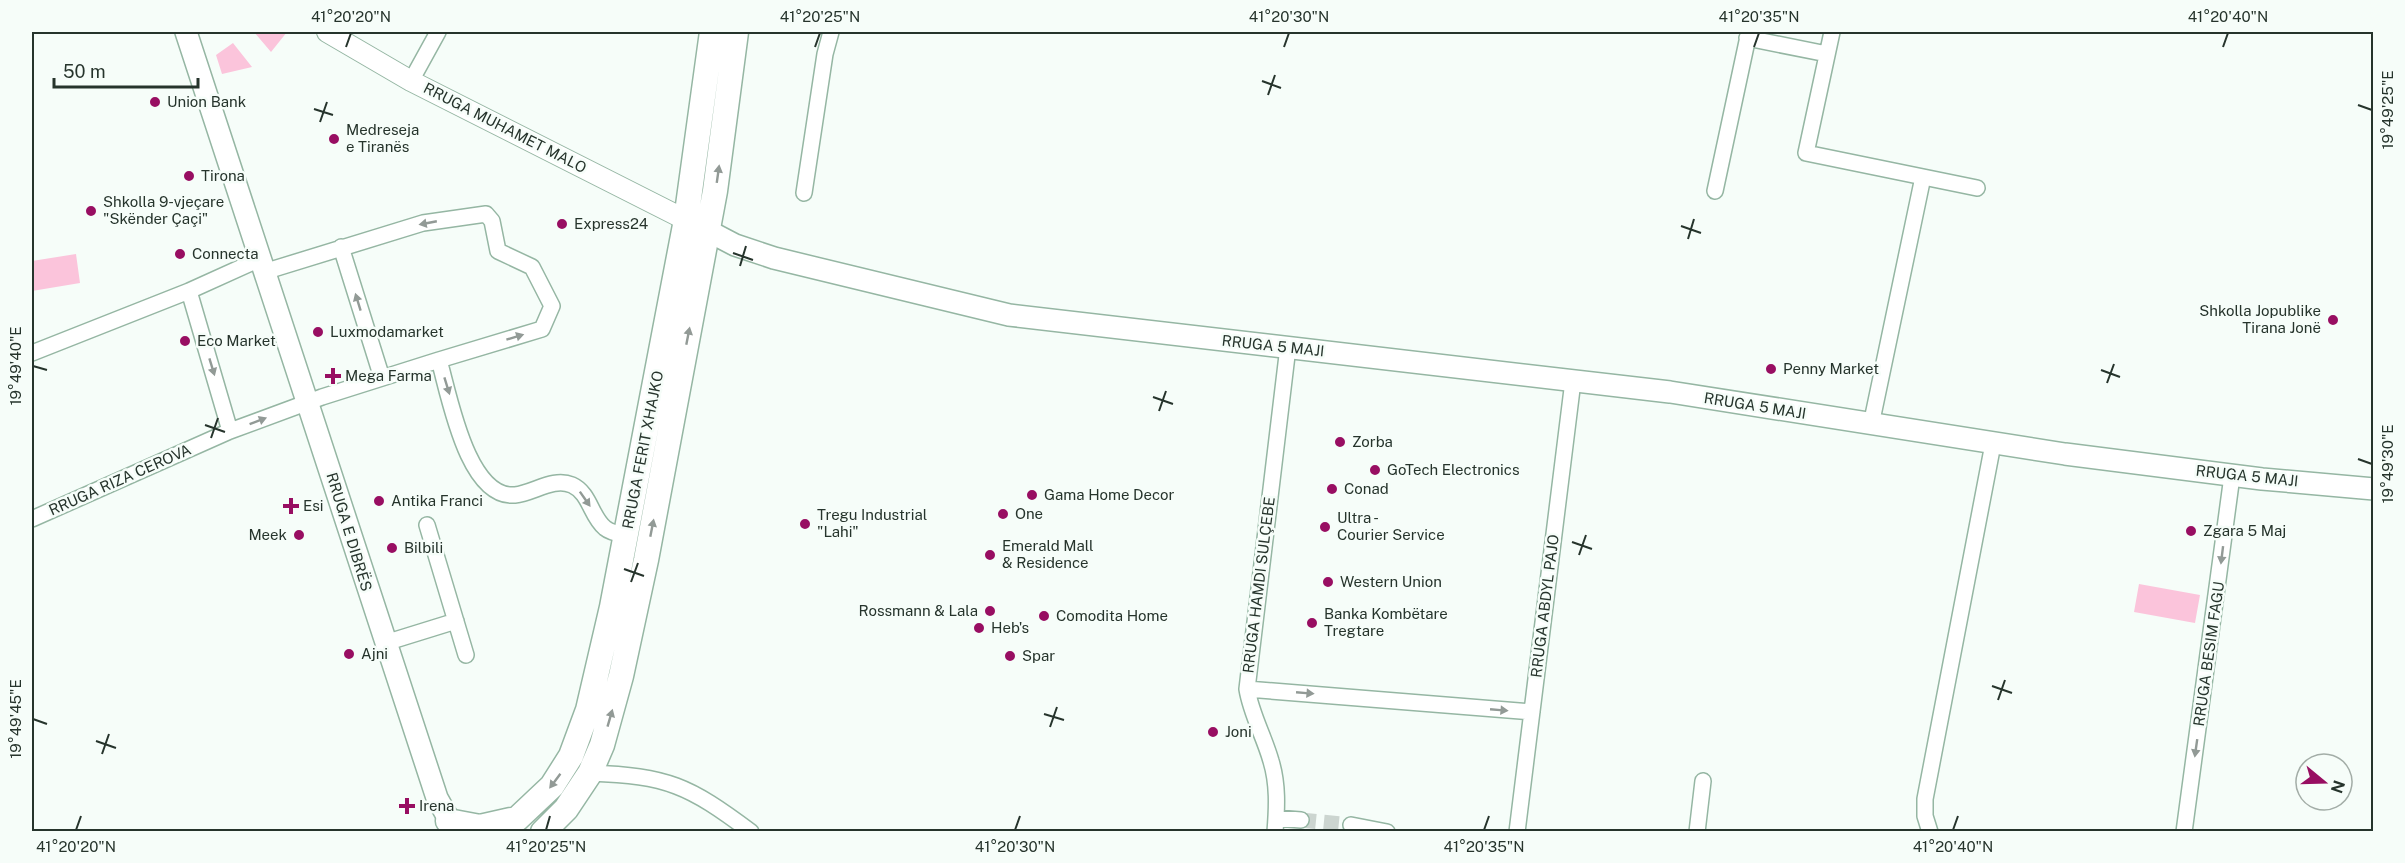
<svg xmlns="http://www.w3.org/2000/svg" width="2405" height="863" font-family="'Public Sans',sans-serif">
<rect width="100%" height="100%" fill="#f6fdf9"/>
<path fill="#fbc4db" d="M254 32H287L271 52Z
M233 43 252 67 222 74 216 55Z
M76 254 80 283 32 291V261Z
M2139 584 2200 595 2195 623 2134 612Z"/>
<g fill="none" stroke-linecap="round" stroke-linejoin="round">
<path stroke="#ccd5d0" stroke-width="15" stroke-dasharray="15 8" stroke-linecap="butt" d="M1301 820 1351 825"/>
<defs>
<path id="minor" d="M1832 32 1806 153 1977 188
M1747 38 1827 54
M411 81 438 32
M1715 191 1749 32
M804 193 825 54 831 32
M341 247 382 378
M267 271 423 223 486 214 492 221 498 251 532 267 552 306 542 329 439 360
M189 291 230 431
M32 353 189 291 262 258
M1871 425 1923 177
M32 519 230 431 322 397 439 360C449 394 467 499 515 495 534 493 553 477 572 485 590 493 591 517 605 528 611 533 620 534 626 535
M427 525 466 655
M385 643 456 621
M1247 689 1532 712
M590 773C668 776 688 785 751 832
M1276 818 1301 820
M1351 825 1387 832
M1275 832C1277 807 1278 784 1271 761 1264 736 1251 714 1247 689L1288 347
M1517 832 1573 381
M1697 832 1703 781
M1930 832 1925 816V799L1993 444
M2184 832 2232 476"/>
<path id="tertiary" d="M327 32 411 81 686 220"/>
<path id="secondary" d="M186 32 437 798 456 832
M693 223 735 245 774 258 1009 315 1670 392 2065 454 2262 479 2374 489"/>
<path id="primary" d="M448 821 480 827 511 820
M495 832 517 819 552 786 571 756 588 710 612 607 686 220 712 32
M543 832 566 809 590 773 602 745 621 676 646 560 715 191 736 32"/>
</defs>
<use href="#minor" stroke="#95b6a3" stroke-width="18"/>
<use href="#tertiary" stroke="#95b6a3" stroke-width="22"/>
<use href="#secondary" stroke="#95b6a3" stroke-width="24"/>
<use href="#primary" stroke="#95b6a3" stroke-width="27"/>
<use href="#minor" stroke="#fff" stroke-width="15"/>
<use href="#tertiary" stroke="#fff" stroke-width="20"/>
<use href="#secondary" stroke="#fff" stroke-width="21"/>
<use href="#primary" stroke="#fff" stroke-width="24"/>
</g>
<defs><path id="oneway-solid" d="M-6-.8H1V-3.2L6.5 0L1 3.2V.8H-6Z" transform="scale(1.5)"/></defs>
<g fill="#929a96">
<use href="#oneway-solid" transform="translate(718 174) rotate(-82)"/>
<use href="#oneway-solid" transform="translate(428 223) rotate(169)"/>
<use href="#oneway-solid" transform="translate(358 302) rotate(-107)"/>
<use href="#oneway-solid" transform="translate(688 336) rotate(-79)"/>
<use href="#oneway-solid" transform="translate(515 337) rotate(-17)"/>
<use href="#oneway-solid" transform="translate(212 367) rotate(73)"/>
<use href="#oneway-solid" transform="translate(447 386) rotate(73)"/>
<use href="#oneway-solid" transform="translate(258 421) rotate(-21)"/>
<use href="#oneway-solid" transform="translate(585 499) rotate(55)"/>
<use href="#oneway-solid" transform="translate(652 528) rotate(-79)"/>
<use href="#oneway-solid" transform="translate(2222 555) rotate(97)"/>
<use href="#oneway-solid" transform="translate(1305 693) rotate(5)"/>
<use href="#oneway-solid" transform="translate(1499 710) rotate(5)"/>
<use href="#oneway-solid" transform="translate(610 718) rotate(-74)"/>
<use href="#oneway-solid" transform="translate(2196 748) rotate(98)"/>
<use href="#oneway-solid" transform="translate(555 781) rotate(127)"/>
</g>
<path fill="none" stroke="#26342c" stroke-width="2" d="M346 47 351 33M815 47 820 33M1284 47 1289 33M1754 47 1759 33M2223 47 2228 33M1262 81 1281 88M1268 95 1275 75M2358 105 2372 110M314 109 333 115M320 122 327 102M1681 226 1701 233M1688 239 1694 219M733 253 753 260M740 266 746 246M33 366 47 370M2101 370 2120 377M2107 383 2114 364M1153 397 1173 404M1159 411 1166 391M205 425 225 432M211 438 218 418M2358 459 2372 464M1572 542 1592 549M1579 555 1586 535M624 569 644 576M631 582 638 563M1992 686 2012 693M1998 700 2005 680M1044 714 1064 720M33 719 47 724M1050 727 1057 707M96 741 116 748M102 754 109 734M76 830 81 816M546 830 550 816M1015 830 1020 816M1484 830 1489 816M1953 830 1958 816"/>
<g fill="#980e62" stroke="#f6fdf9" stroke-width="2">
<circle cx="155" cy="102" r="6"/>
<circle cx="334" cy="139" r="6"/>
<circle cx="189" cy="176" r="6"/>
<circle cx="91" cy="211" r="6"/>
<circle cx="562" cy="224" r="6"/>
<circle cx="180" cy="254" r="6"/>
<circle cx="2333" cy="320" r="6"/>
<circle cx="318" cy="332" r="6"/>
<circle cx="185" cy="341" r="6"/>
<circle cx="1771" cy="369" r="6"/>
<path d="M330 367h6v6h6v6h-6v6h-6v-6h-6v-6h6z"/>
<circle cx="1340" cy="442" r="6"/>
<circle cx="1375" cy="470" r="6"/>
<circle cx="1332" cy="489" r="6"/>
<circle cx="1032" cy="495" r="6"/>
<circle cx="379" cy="501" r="6"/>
<path d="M288 497h6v6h6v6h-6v6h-6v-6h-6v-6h6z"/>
<circle cx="1003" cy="514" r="6"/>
<circle cx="805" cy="524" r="6"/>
<circle cx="1325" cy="527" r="6"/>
<circle cx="2191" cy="531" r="6"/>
<circle cx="299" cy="535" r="6"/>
<circle cx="392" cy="548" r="6"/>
<circle cx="990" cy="555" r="6"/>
<circle cx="1328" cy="582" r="6"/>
<circle cx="990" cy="611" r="6"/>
<circle cx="1044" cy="616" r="6"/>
<circle cx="1312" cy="623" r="6"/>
<circle cx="979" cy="628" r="6"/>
<circle cx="349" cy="654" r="6"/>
<circle cx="1010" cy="656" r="6"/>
<circle cx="1213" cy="732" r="6"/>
<path d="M404 797h6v6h6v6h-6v6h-6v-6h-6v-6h6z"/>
</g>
<g text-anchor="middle" stroke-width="5" stroke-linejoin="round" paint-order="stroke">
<g font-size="15" fill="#26342c" stroke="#f6fdf9" text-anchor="start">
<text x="167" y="107">Union Bank</text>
<text x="346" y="135">Medreseja<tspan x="346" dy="17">e Tiranës</tspan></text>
<text x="201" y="181">Tirona</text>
<text x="103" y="207">Shkolla 9-vjeçare<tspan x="103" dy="17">"Skënder Çaçi"</tspan></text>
<text x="574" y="229">Express24</text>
<text x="192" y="259">Connecta</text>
<text x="2321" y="316" text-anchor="end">Shkolla Jopublike<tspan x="2321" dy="17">Tirana Jonë</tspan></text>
<text x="330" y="337">Luxmodamarket</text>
<text x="197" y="346">Eco Market</text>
<text x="1783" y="374">Penny Market</text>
<text x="345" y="381">Mega Farma</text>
<text x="1352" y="447">Zorba</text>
<text x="1387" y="475">GoTech Electronics</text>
<text x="1344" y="494">Conad</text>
<text x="1044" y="500">Gama Home Decor</text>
<text x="391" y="506">Antika Franci</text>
<text x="303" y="511">Esi</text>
<text x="1015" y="519">One</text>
<text x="817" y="520">Tregu Industrial<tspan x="817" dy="17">"Lahi"</tspan></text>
<text x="1337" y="523">Ultra -<tspan x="1337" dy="17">Courier Service</tspan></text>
<text x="2203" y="536">Zgara 5 Maj</text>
<text x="287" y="540" text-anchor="end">Meek</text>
<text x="1002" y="551">Emerald Mall<tspan x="1002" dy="17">&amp; Residence</tspan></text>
<text x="404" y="553">Bilbili</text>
<text x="1340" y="587">Western Union</text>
<text x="978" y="616" text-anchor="end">Rossmann &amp; Lala</text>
<text x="1324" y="619">Banka Kombëtare<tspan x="1324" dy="17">Tregtare</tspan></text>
<text x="1056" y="621">Comodita Home</text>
<text x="991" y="633">Heb's</text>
<text x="361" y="659">Ajni</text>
<text x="1022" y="661">Spar</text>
<text x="1225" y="737">Joni</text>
<text x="419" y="811">Irena</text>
</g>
<g font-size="15" fill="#26342c" stroke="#f6fdf9">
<text transform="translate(505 128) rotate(27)" y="5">RRUGA MUHAMET MALO</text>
<text transform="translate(1273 346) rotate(6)" y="5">RRUGA 5 MAJI</text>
<text transform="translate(1755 406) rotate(9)" y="5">RRUGA 5 MAJI</text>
<text transform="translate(643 450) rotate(-79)" y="5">RRUGA FERIT XHAJKO</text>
<text transform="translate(2247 476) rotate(6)" y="5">RRUGA 5 MAJI</text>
<text transform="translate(120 480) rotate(-24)" y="5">RRUGA RIZA CEROVA</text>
<text transform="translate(349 532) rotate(73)" y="5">RRUGA E DIBRËS</text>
<text transform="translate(1259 585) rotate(-83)" y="5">RRUGA HAMDI SULÇEBE</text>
<text transform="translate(1545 606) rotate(-83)" y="5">RRUGA ABDYL PAJO</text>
<text transform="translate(2209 654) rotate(-82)" y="5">RRUGA BESIM FAGU</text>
</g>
</g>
<rect width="2405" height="863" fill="none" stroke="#f6fdf9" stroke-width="66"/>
<g transform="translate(2324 782) rotate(109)"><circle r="28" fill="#f6fdf9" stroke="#a3ada7" stroke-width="1.5"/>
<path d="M0-4.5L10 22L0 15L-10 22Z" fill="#980e62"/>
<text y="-9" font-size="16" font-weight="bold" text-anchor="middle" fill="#26342c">N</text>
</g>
<path d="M54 78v9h144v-9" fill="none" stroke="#26342c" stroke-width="3"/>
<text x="63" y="78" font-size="18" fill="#26342c" stroke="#f6fdf9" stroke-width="4.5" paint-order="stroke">50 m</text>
<rect x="33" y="33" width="2339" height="797" fill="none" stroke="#26342c" stroke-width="2"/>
<g font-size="15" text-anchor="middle" fill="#26342c">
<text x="351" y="22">41°20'20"N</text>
<text x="820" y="22">41°20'25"N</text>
<text x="1289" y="22">41°20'30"N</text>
<text x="1759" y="22">41°20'35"N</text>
<text x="2228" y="22">41°20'40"N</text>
<text transform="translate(2388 110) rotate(-90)" y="5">19°49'25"E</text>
<text transform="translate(16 366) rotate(-90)" y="5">19°49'40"E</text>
<text transform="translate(2388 464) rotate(-90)" y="5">19°49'30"E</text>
<text transform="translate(16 719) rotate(-90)" y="5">19°49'45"E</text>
<text x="76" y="852">41°20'20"N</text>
<text x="546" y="852">41°20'25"N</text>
<text x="1015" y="852">41°20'30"N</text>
<text x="1484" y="852">41°20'35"N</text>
<text x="1953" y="852">41°20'40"N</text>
</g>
</svg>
